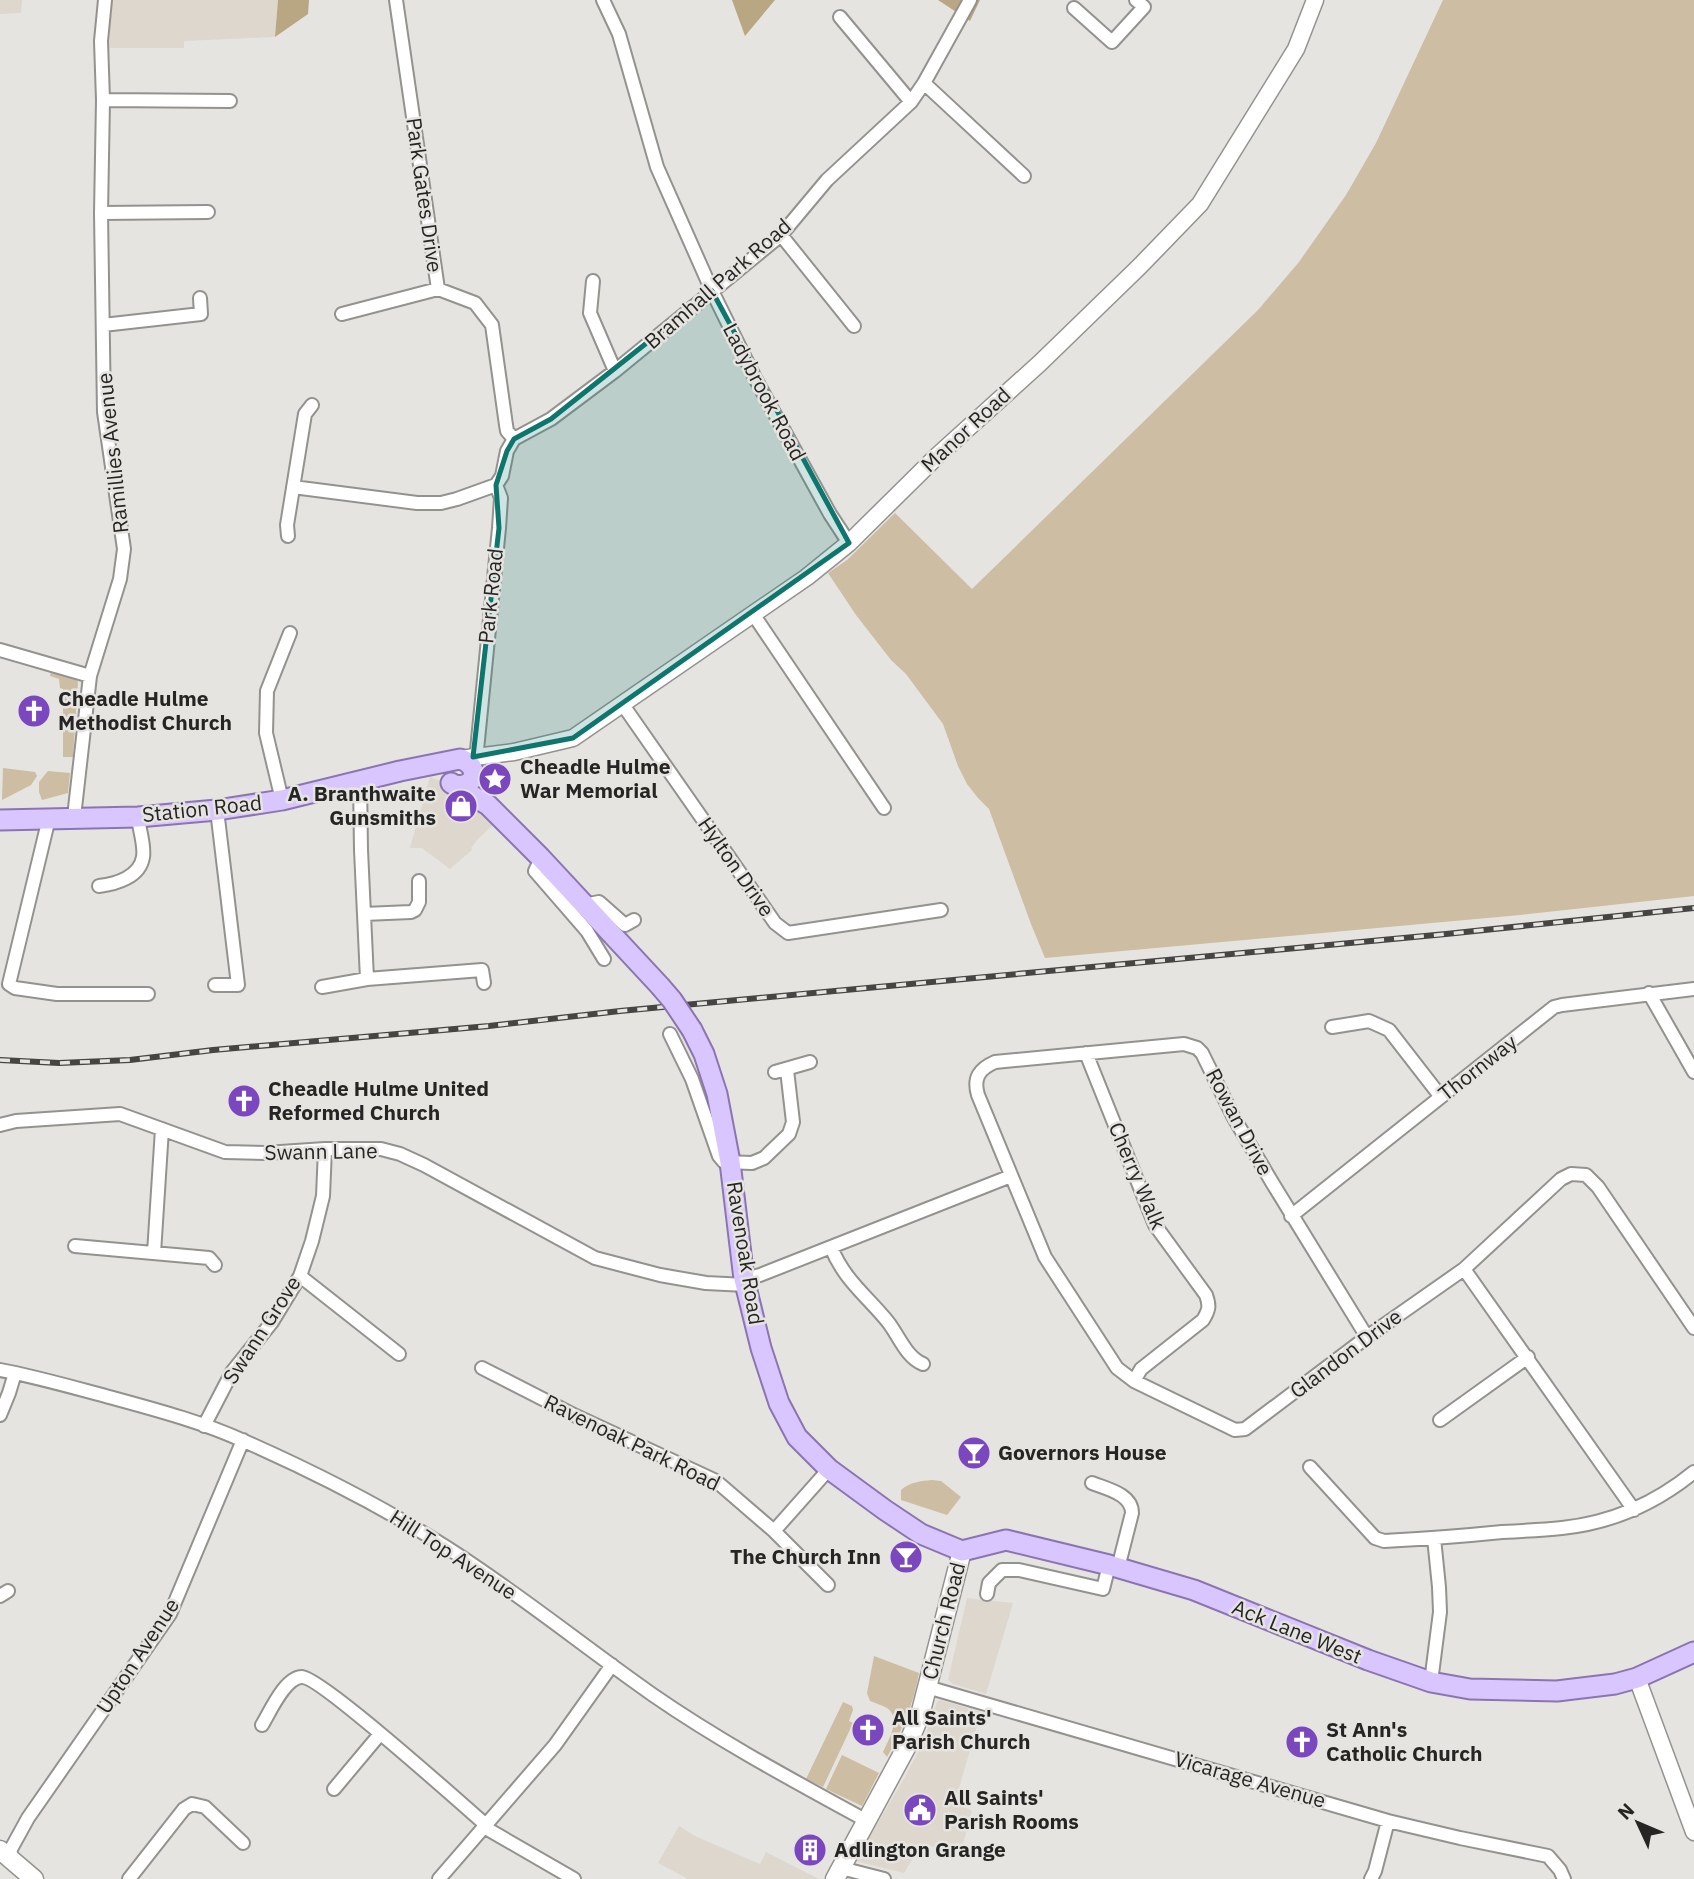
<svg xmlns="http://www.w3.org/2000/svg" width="1694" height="1879" font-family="'IBM Plex Sans',sans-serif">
<rect width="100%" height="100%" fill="#e6e4e0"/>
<path fill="#ddd7cd" d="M0 0H22L21 13 0 14Z
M111 0H278L275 37 184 41V48H109Z
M430 777 450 785 496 822 477 840 471 848 472 850 450 869 422 848H410Z
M967 1598 1013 1603 986 1694 953 1684 948 1680Z
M940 1700 981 1712 955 1802 972 1811 963 1844 955 1843 953 1852 922 1844 904 1873 855 1861 905 1777 923 1742 937 1702Z
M679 1826 697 1837 760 1864 766 1852 819 1879H688L658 1863Z"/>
<path fill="#ccbda3" d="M1443 0H1694V896L1520 915 1045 958 1031 924 989 809 978 798 967 784 958 766 943 724 906 674 891 660 856 615 828 573 847 560 895 513 972 589 1258 310 1299 262 1346 195 1376 143Z
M51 671 72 675 78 682 73 757H63V689L60 688 59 679 50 676Z
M502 764 506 782 491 794 485 782 483 772 490 767Z
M3 768 35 772 37 776 31 785 2 800Z
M48 771 70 773 68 793 42 800 39 792V782Z
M932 1480 941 1481 961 1497 947 1515 901 1500V1490C910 1482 921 1481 932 1480Z
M874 1656 919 1673C913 1705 903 1729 887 1757L883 1752C888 1741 902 1718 887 1708 882 1705 875 1703 870 1701L867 1693Z
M843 1702 852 1706 853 1710 849 1721 853 1723 823 1787 806 1779Z
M842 1755 879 1773 862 1806 826 1789Z"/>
<path fill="#b9a682" d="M278 0H309L308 14 275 37Z
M732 0H775L745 36Z
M938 0H980L970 21Z"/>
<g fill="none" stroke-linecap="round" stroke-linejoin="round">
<defs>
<path id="minor" d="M396 0 438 289 475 303 492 325 506 425 507 431 514 439
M603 0 619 34 657 167 712 291 755 378 830 514 849 543
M1074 8 1112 42 1144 7 1136 0
M840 17 911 102
M924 83 1024 176
M103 100 230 101
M101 213 208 212
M781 235 854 326
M593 281 590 313 615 371
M342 314 438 289
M103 325 201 314 200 298
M293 487 417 503H441L457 499 496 485
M288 536 287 525 305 414 312 405
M753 614 884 808
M0 650 90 676
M623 705 775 923 788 933 941 910
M473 757 477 750 499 528 501 498 496 485 502 476 507 451 514 439 551 419 615 371 781 235 827 180 911 102 924 83 970 0
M360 781 361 850 367 979
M282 800 266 733 267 691 290 633
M74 817 90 676 120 579 124 549 104 412 101 213 103 100 101 41 105 0
M49 818 9 984 15 988 57 994H148
M541 858 535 871 587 931 604 959
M99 886C116 884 140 877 143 857 145 845 139 829 138 817
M584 905 599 902 625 925 634 920
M364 914 411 912 415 910 419 902V881
M215 985H238L217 810
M322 987 367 979 482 970 484 983
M1649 993 1694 1072
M1332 1027 1369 1021 1389 1030 1441 1097
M670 1034 692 1079 719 1156 724 1162 752 1163 764 1158 789 1134 793 1122 787 1070
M1086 1053 1155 1225 1206 1295C1210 1306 1209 1310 1203 1320L1141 1369 1134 1381
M775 1072 810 1062
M0 1125 16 1121 120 1114 225 1152 266 1153 325 1149H381L400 1154 424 1165 595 1258 660 1275 706 1283 746 1285
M1291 1216 1554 1007 1562 1005 1694 989
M75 1246 209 1258 215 1265
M831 1247C844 1280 867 1296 888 1322 899 1336 906 1357 923 1364
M154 1253 162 1129
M1464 1269 1634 1510
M300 1276 399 1354
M744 1279 760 1275 1011 1176
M1367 1337 1273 1184 1234 1118 1202 1053 1197 1048 1184 1044 995 1062C979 1069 973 1078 978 1095L1045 1257 1117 1368 1134 1381 1235 1430 1245 1429 1367 1337 1464 1269 1561 1179 1571 1174 1586 1175 1598 1187 1694 1328
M482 1368 576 1416 716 1481 774 1531 829 1469
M0 1370C38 1377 75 1388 113 1398 157 1410 202 1422 244 1441 312 1471 383 1507 446 1547 517 1592 583 1646 653 1695 721 1742 794 1781 867 1821
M0 1415 9 1393 15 1373
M1440 1420 1528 1357
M204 1426 232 1372 272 1322 300 1276 312 1241 323 1196 325 1149
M1310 1467 1375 1538 1384 1541C1423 1539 1463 1536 1502 1532 1522 1531 1542 1530 1562 1528 1611 1523 1656 1503 1694 1472
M1092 1483C1107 1489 1132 1494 1132 1513L1118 1568
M774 1531 828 1585
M987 1594 989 1583 1002 1570H1019L1103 1589 1109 1565
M0 1596 8 1591
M1431 1682 1440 1612 1439 1587 1434 1538
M927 1687 1388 1821 1460 1838 1548 1856 1560 1870 1564 1879
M262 1725C270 1712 285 1677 302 1677 320 1677 462 1804 486 1825
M334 1789 380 1734
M484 1827 574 1879
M10 1859 11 1849 28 1818 170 1614 243 1440
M841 1868 884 1879
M129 1879 184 1809 192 1804 205 1807 243 1843
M439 1879 555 1745 612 1665
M1371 1879 1375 1871 1388 1821"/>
<path id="tertiary" d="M460 759 514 752 573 738 807 577 849 543 936 457 1040 363 1140 266 1200 204 1296 49 1315 0
M1637 1678 1694 1832"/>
<path id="secondary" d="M0 1850 34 1879
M835 1879 907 1746 920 1715 962 1551"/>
<path id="primary" d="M451 783 488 805 541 858 660 986
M0 820 138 817 217 810 282 800 400 771 460 759C481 765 476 789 455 785
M692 1030 704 1054 717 1094 730 1162 744 1279 761 1348 779 1403 797 1437 829 1469 885 1510 921 1534 962 1551 1006 1540 1109 1565 1194 1590 1368 1660 1431 1682 1470 1689 1557 1691 1615 1684 1637 1678 1694 1652"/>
</defs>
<use href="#minor" stroke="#94928e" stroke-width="16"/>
<use href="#tertiary" stroke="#94928e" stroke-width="19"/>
<use href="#secondary" stroke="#94928e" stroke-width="21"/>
<use href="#primary" stroke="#8b75b1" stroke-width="23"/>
<use href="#minor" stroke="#fff" stroke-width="12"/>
<use href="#tertiary" stroke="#fff" stroke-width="16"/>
<use href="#secondary" stroke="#fff" stroke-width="18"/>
<use href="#primary" stroke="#dac6fe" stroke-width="19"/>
<defs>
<path id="rail" d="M0 1060 59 1063 130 1060 213 1050 489 1026 620 1011 1446 934 1694 908"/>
</defs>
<use href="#rail" stroke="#474543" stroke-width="6"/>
<use href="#rail" stroke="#e6e4e0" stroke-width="3.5" stroke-dasharray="10" stroke-linecap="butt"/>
<defs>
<path id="primary-bridge" d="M660 986 672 1000 692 1030"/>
</defs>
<use href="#primary-bridge" stroke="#8b75b1" stroke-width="23" stroke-linecap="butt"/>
<use href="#primary-bridge" stroke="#dac6fe" stroke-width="19"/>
</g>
<path fill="#0f766e" fill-opacity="0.2" stroke="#0f766e" stroke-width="5" stroke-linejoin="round" d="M712 291 849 543 573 738 473 757 499 528 496 485 507 451 514 439 551 419Z"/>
<defs>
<symbol id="church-disc" viewBox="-11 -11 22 22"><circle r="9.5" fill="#7b47bf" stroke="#e6e4e0"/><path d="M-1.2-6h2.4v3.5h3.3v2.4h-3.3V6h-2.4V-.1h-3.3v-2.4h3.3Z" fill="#fff"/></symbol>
<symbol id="sight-disc" viewBox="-11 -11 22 22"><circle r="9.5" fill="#7b47bf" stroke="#e6e4e0"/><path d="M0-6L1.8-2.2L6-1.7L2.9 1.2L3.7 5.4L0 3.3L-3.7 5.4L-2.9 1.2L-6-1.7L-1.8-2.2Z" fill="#fff"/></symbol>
<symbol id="shop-disc" viewBox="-11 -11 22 22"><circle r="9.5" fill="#7b47bf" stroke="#e6e4e0"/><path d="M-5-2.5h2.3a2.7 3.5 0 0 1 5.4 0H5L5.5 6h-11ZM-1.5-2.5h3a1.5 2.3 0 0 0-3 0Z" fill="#fff"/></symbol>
<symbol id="bar-disc" viewBox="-11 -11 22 22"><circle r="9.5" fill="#7b47bf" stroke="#e6e4e0"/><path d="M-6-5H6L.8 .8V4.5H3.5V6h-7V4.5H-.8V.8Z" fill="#fff"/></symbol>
<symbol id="civic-disc" viewBox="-11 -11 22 22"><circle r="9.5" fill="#7b47bf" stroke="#e6e4e0"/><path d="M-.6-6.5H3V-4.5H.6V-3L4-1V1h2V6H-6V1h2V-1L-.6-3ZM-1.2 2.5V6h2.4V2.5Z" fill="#fff"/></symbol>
<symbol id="building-disc" viewBox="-11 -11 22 22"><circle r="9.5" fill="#7b47bf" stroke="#e6e4e0"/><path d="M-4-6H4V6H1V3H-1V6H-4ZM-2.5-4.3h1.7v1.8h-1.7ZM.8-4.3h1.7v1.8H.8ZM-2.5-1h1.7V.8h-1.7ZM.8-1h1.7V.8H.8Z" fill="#fff"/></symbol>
</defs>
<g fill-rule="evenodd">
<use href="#church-disc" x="15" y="692" width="38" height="38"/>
<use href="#sight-disc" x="476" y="760" width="38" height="38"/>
<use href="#shop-disc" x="442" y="787" width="38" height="38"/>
<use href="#church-disc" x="225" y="1082" width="38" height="38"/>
<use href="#bar-disc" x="955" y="1434" width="38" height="38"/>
<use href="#bar-disc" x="887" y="1538" width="38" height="38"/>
<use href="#church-disc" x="849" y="1711" width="38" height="38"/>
<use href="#church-disc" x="1283" y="1723" width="38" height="38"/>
<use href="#civic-disc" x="901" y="1791" width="38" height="38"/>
<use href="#building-disc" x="791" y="1831" width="38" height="38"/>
</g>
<g text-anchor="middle" stroke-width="5" stroke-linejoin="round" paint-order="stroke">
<g font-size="21" fill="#262523" stroke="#e6e4e0">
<text transform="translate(424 195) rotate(82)" y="7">Park Gates Drive</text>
<text transform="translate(718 284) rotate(-41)" y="7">Bramhall Park Road</text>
<text transform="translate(764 392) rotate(62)" y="7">Ladybrook Road</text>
<text transform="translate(966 430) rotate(-43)" y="7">Manor Road</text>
<text transform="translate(113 453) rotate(-96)" y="7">Ramillies Avenue</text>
<text transform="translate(491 596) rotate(-84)" y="7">Park Road</text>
<text transform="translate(202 809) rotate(-6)" y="7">Station Road</text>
<text transform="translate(736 867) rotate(55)" y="7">Hylton Drive</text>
<text transform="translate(1478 1068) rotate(-38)" y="7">Thornway</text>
<text transform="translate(1239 1122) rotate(62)" y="7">Rowan Drive</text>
<text transform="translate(321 1152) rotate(-1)" y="7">Swann Lane</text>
<text transform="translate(1137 1176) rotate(67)" y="7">Cherry Walk</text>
<text transform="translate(745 1253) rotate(81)" y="7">Ravenoak Road</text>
<text transform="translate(262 1330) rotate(-57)" y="7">Swann Grove</text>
<text transform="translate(1346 1354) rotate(-37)" y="7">Glandon Drive</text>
<text transform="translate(632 1443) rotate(26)" y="7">Ravenoak Park Road</text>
<text transform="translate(453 1555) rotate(33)" y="7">Hill Top Avenue</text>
<text transform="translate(944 1621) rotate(-76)" y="7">Church Road</text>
<text transform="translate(1297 1632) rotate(22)" y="7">Ack Lane West</text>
<text transform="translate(138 1656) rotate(-57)" y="7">Upton Avenue</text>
<text transform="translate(1250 1780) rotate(16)" y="7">Vicarage Avenue</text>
</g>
<g font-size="21" font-weight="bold" fill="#262523" stroke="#e6e4e0" text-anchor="start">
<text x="58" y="706">Cheadle Hulme<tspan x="58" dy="24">Methodist Church</tspan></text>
<text x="520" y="774">Cheadle Hulme<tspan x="520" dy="24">War Memorial</tspan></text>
<text x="436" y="801" text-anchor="end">A. Branthwaite<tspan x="436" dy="24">Gunsmiths</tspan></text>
<text x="268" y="1096">Cheadle Hulme United<tspan x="268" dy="24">Reformed Church</tspan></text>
<text x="998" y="1460">Governors House</text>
<text x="881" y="1564" text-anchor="end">The Church Inn</text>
<text x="892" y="1725">All Saints'<tspan x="892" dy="24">Parish Church</tspan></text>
<text x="1326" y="1737">St Ann's<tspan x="1326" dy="24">Catholic Church</tspan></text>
<text x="944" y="1805">All Saints'<tspan x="944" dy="24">Parish Rooms</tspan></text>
<text x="834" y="1857">Adlington Grange</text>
</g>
</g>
<g transform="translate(1638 1823) rotate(314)" stroke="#e6e4e0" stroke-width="5" paint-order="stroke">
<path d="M0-5L12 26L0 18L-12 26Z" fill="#262523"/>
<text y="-10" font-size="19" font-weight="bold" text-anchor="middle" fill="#262523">N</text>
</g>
</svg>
